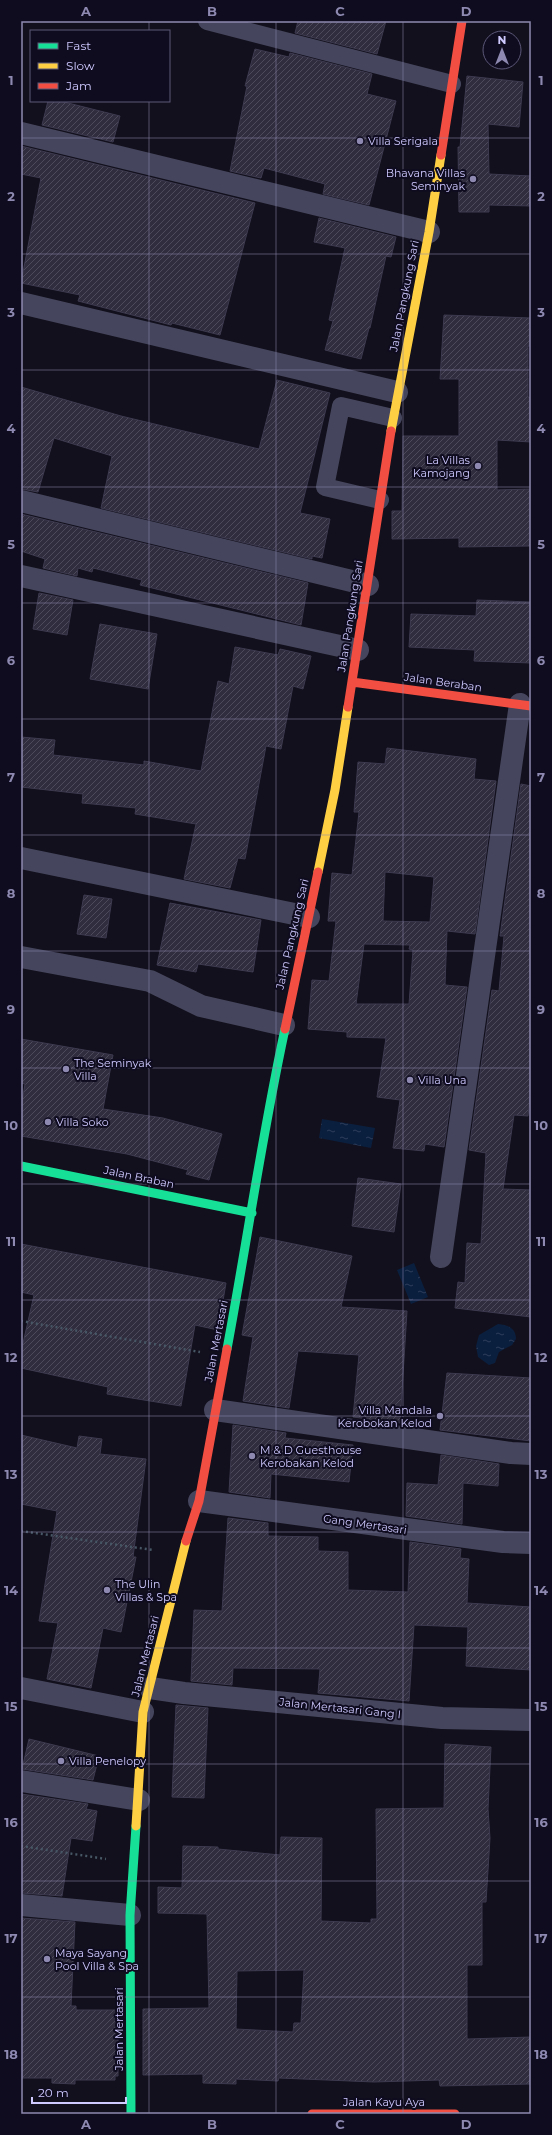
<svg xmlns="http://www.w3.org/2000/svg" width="552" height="2135" font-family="Montserrat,sans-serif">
<defs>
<pattern id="water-ripples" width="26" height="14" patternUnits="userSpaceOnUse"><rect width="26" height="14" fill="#0a1e3e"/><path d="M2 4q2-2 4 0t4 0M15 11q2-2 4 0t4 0" fill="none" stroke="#2d3d5b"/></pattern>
<pattern id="building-hatch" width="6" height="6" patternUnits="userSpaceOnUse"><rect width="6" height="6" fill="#302d3e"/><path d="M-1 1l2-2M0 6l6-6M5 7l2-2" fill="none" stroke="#4d4a5b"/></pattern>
</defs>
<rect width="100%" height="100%" fill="#12101c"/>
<path fill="url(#water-ripples)" d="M322 1119 375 1128 371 1148 319 1138Z
M414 1263 428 1297 411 1304 397 1270Z
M498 1324C508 1325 516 1328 516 1339L512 1345 499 1352 495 1363 489 1365 478 1357 476 1346 479 1335Z"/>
<path fill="url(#building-hatch)" stroke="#3d3a50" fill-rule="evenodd" d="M298 21H386L377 54 295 33Z
M255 49 289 57 290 53 372 74 367 94 396 101 369 205 323 194 325 184 264 168 261 178 230 171 247 86H245Z
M467 76 523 82 519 127 488 124 489 174 531 176V206L489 205V212H459L458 147H460Z
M48 101H60L120 116 113 142 42 125Z
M21 146 255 203 220 335 172 323 171 325 78 301 80 295 21 283 41 178 21 174Z
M319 218 396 237 391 257 386 256 370 328H369L361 359 325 350 333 321 329 320 345 248 314 242Z
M444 315 531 318V346H528V397L531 398V442L497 440V490L531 489V546L459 547V538L392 539V511H402L403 436H459V379H440Z
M277 380 330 393 300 513 330 519 322 558 312 556V559L101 508 112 456 54 438 38 492 21 489V387L121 416 259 449Z
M21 514 308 583 301 625 140 585 142 580 93 568 92 572 78 568 77 576 43 568 45 559 21 551Z
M39 593 73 600 67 635 33 629Z
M477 600 531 602V663L474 661 475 650 409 647 411 614 476 616Z
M100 624 157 634 148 689 90 679Z
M235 647 278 655 280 649 311 656 303 689 293 686 281 749 266 746 245 859 238 858 230 888 184 879 196 824 135 814 136 808 82 803 83 794 21 787V737L55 740 53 755 144 765V761L201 771 218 681 229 684Z
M387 748 476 759 474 779 496 781 475 934 447 931 445 985 467 987 444 1147 425 1144 424 1151 393 1148 400 1100 377 1097 386 1038 347 1037V1032L308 1029 312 980 329 981 336 921H328L332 873 352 875 359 812H354L358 762 385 764ZM385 872 434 877 430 922 383 921ZM364 944 410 945 409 949 413 950 409 1004H356Z
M521 784 531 786V1089L528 1116 514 1115 503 1189 531 1190V1317L455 1308 458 1282 465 1283 467 1243 481 1244 486 1153 469 1150 492 990 499 991 504 936H500Z
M84 895 112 899 106 938 77 934Z
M170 903 261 920 253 972 198 964 196 972 157 965Z
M21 1039 113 1055 103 1109 163 1118 222 1134 209 1180 186 1174 188 1170 127 1154 21 1136V1108L25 1084 21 1083Z
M358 1178 401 1184 394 1232 352 1226Z
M260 1237 352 1256 341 1307 407 1311 400 1423 353 1417 359 1355 298 1351 289 1408 243 1401 253 1337 242 1335Z
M21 1244 226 1283 218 1330 195 1325 181 1406 107 1394 108 1387 21 1368V1352L34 1295 21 1292Z
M447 1373 531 1378V1441L440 1430Z
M233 1425 286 1433 285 1438 353 1445 349 1482 271 1474 270 1498 229 1492Z
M21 1435 77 1448 79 1436 102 1439 100 1454 146 1459 133 1557H136L121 1632 103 1628 91 1688 47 1679 58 1623 39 1621 57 1511 21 1504Z
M441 1455 499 1464 498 1486 463 1483 462 1524 406 1516 407 1483 438 1485Z
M228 1518 268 1523V1536L318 1537V1551L348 1552V1590L408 1592 410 1542 461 1549 460 1558 469 1559 467 1603 531 1607V1670L466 1666 468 1627 414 1625 409 1701 318 1693 320 1669 233 1668 232 1685 191 1681 194 1610 222 1611Z
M176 1705 208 1708 204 1798 172 1797Z
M29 1739 99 1756 93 1780 22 1769Z
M445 1744 491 1747 488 1809 490 1838 486 1902H482V1965H467V2039L531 2037V2084L440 2086 439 2080 374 2082 279 2078 278 2081 236 2079V2084L203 2083V2074L143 2075V2009L209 2008 207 1914 158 1913V1887L182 1888 183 1846 218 1847V1849L280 1855 281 1837 322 1838 321 1921 371 1923V1919H377L376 1809 444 1808ZM304 1970 301 2023H294L293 2032 236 2029 237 1971Z
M21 1794 88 1804 86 1809 97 1811 92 1841 71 1838 62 1896 21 1893Z
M21 1918 75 1922 71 2006H76V2010H118V2076H115V2080H75V2084L52 2083V2078H21Z"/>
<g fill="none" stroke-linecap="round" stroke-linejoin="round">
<path stroke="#475765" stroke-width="2.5" stroke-dasharray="2 3" stroke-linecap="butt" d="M21 1321 200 1352
M21 1531 153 1550
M21 1846 106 1859"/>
<path stroke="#45455d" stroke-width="18" d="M207 21 452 84
M380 500 325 487 341 406 393 418"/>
<path stroke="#45455d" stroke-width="22" d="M21 133 429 232
M21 303 397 392
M21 501 368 585
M21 576 358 650
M21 858 309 917
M21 957 150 981 201 1006 284 1025
M441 1257 520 704
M215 1410 511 1453 531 1454
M199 1501 503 1542 531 1543
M21 1688 143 1712
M150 1688 184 1693 442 1718 531 1720
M21 1781 139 1800
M21 1905 130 1915"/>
<path stroke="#16e098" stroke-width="9" d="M21 1166 252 1213
M227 1349C247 1242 262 1135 285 1029
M131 2114 130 1915 136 1826"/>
<path stroke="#ffcf43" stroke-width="9" d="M391 431 429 232 441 155
M318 872 335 790 348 707
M136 1826 143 1712 186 1541"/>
<path stroke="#f24e42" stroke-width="9" d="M441 155 462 21
M352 682 531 706
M348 707 391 431
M285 1029 318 872
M186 1541 199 1501 227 1349
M312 2114H455"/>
</g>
<path fill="none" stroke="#8d89b0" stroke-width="1" stroke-opacity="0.55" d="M149 21V31M276 21V2114M403 21V2114M149 101V2114M21 138H531M21 254H531M21 370H531M21 487H531M21 603H531M21 719H531M21 835H531M21 951H531M21 1068H531M21 1184H531M21 1300H531M21 1416H531M21 1532H531M21 1648H531M21 1764H531M21 1881H531M21 1997H531"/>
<g fill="#8d89b0" stroke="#0f0c20" stroke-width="1.5">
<circle cx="360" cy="141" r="4"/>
<circle cx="473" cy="179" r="4"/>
<circle cx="478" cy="466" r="4"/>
<circle cx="66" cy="1069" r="4"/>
<circle cx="410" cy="1080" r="4"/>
<circle cx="48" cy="1122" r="4"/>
<circle cx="440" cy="1416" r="4"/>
<circle cx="252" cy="1456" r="4"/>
<circle cx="107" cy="1590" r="4"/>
<circle cx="61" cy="1761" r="4"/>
<circle cx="47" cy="1959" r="4"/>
</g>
<g text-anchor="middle" stroke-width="4" stroke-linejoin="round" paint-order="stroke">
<g font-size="11" fill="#cfcaff" stroke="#0f0c20" text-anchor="start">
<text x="368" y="145">Villa Serigala</text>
<text x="465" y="177" text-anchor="end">Bhavana Villas<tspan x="465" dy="13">Seminyak</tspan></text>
<text x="470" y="464" text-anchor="end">La Villas<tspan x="470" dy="13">Kamojang</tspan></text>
<text x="74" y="1067">The Seminyak<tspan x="74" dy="13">Villa</tspan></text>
<text x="418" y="1084">Villa Una</text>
<text x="56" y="1126">Villa Soko</text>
<text x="432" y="1414" text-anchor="end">Villa Mandala<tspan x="432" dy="13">Kerobokan Kelod</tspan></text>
<text x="260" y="1454">M &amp; D Guesthouse<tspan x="260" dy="13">Kerobakan Kelod</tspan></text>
<text x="115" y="1588">The Ulin<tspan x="115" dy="13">Villas &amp; Spa</tspan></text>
<text x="69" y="1765">Villa Penelopy</text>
<text x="55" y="1957">Maya Sayang<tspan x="55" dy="13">Pool Villa &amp; Spa</tspan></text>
</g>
<g font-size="11" fill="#cfcaff" stroke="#0f0c20">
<text transform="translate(404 296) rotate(-79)" y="4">Jalan Pangkung Sari</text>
<text transform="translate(350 616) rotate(-81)" y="4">Jalan Pangkung Sari</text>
<text transform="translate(443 682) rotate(8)" y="4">Jalan Beraban</text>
<text transform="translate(292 934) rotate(-77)" y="4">Jalan Pangkung Sari</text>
<text transform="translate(139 1177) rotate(12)" y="4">Jalan Braban</text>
<text transform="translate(216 1341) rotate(-79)" y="4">Jalan Mertasari</text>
<text transform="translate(365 1524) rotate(8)" y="4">Gang Mertasari</text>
<text transform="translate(145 1656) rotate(-76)" y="4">Jalan Mertasari</text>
<text transform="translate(340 1708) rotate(6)" y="4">Jalan Mertasari Gang I</text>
<text transform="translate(119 2029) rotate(-90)" y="4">Jalan Mertasari</text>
<text x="384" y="2106">Jalan Kayu Aya</text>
</g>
</g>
<rect width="552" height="2135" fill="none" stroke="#0f0c20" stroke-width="44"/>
<rect x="30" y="30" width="140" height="72" fill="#0f0c20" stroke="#5c5879"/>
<rect x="38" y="43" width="20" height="6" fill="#16e098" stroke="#5c5879"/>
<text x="66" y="50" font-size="12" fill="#cfcaff">Fast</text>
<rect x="38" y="63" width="20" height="6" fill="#ffcf43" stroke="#5c5879"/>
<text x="66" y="70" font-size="12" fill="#cfcaff">Slow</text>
<rect x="38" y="83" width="20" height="6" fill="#f24e42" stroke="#5c5879"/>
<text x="66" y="90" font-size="12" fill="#cfcaff">Jam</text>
<g transform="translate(502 50)"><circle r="19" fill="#0f0c20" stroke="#5c5879"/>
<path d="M0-3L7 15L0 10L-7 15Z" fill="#8d89b0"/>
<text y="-6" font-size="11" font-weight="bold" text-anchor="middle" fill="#cfcaff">N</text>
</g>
<path d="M32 2097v6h94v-6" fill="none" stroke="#cfcaff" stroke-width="2"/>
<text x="38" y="2097" font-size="12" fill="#cfcaff" stroke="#0f0c20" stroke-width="3" paint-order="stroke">20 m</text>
<rect x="22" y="22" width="508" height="2091" fill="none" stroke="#8d89b0" stroke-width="1.5"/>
<g font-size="13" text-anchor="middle" font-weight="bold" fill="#8d89b0">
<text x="86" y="16">A</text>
<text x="212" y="16">B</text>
<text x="340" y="16">C</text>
<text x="466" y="16">D</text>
<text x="11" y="85">1</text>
<text x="541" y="85">1</text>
<text x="11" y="201">2</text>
<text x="541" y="201">2</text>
<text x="11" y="317">3</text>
<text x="541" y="317">3</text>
<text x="11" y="433">4</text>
<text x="541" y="433">4</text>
<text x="11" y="549">5</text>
<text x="541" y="549">5</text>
<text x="11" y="665">6</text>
<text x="541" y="665">6</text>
<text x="11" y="782">7</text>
<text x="541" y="782">7</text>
<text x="11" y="898">8</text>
<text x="541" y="898">8</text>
<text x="11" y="1014">9</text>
<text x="541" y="1014">9</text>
<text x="11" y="1130">10</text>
<text x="541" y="1130">10</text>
<text x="11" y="1246">11</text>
<text x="541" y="1246">11</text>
<text x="11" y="1362">12</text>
<text x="541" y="1362">12</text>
<text x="11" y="1479">13</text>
<text x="541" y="1479">13</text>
<text x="11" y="1595">14</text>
<text x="541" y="1595">14</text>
<text x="11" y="1711">15</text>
<text x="541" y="1711">15</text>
<text x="11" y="1827">16</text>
<text x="541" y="1827">16</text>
<text x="11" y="1943">17</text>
<text x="541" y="1943">17</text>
<text x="11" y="2059">18</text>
<text x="541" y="2059">18</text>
<text x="86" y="2129">A</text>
<text x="212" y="2129">B</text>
<text x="340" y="2129">C</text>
<text x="466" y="2129">D</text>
</g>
</svg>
